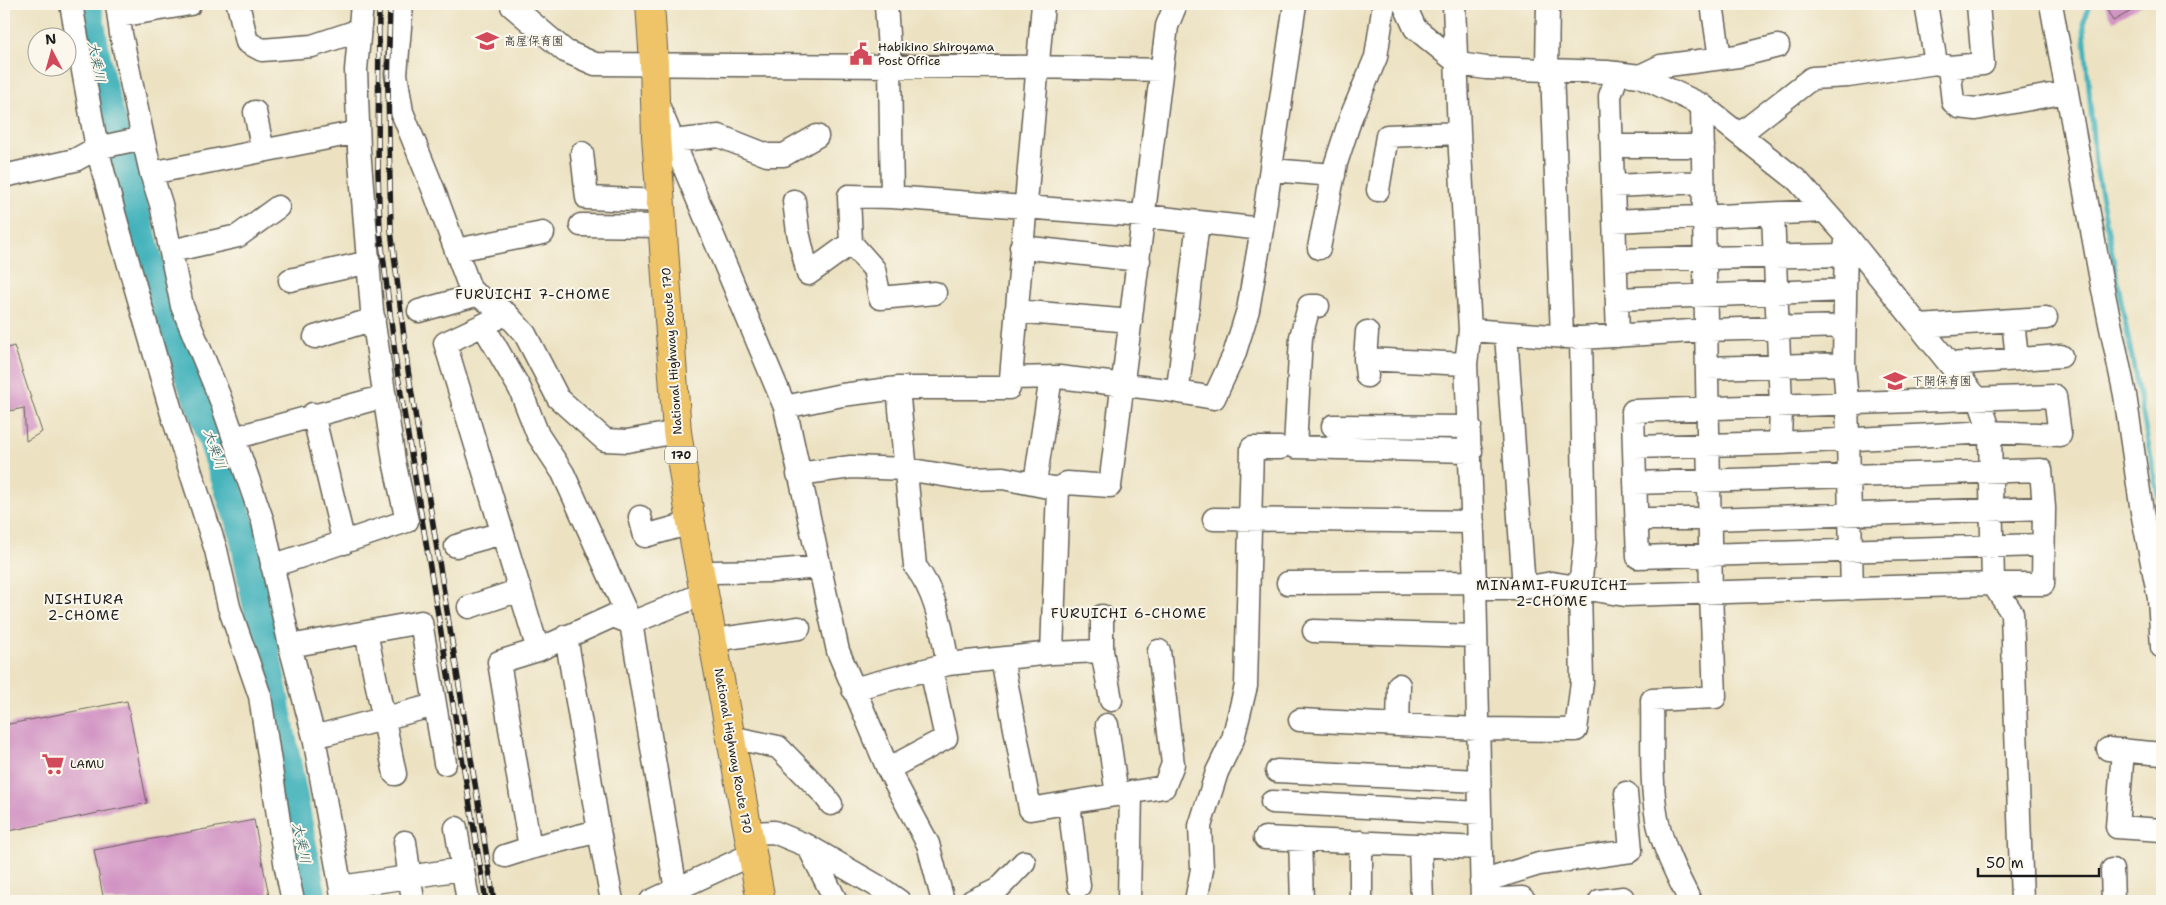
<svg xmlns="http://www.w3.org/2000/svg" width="2166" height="905" font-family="'Shantell Sans','Klee One',sans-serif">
<rect width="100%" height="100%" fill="#fbf7ec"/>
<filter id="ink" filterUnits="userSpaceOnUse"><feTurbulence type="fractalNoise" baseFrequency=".02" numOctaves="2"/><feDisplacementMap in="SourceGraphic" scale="10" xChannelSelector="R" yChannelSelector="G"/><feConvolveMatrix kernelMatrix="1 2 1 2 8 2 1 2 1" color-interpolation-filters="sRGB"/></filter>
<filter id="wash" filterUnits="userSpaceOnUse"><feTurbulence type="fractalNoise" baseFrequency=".0096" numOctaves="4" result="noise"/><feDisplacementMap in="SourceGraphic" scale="20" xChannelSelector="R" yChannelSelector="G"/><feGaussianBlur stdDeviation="1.12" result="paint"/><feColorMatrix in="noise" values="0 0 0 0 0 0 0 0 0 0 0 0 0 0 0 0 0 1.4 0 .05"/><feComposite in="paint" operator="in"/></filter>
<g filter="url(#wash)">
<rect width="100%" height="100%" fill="#ece2c2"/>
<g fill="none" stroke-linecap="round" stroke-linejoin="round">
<path stroke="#42b2bb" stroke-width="5" d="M2093 4C2085 10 2084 18 2084 28L2095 163 2162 516"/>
<path stroke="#42b2bb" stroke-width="29" d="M87 4 100 78 159 299 204 415 243 532 313 901"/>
</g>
<g id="blocks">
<path fill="#ce8bc0" d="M2104 4H2144L2113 21Z
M14 346 42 432 26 441 24 408 4 412V349Z
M127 701 147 803 4 832V725Z
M254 820 270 901H104L94 850Z"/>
</g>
</g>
<g filter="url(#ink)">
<use href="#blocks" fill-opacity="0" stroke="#656156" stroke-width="1"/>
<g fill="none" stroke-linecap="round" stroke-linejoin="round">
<defs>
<path id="minor" d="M71 4 97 148 116 220 172 414 216 550 229 607 260 696 286 868 293 901
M117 4 121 34 143 138 151 173 161 204 182 306 220 398 263 522 290 646 314 737 343 901
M238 4 247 42 262 50 312 46 360 30
M402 4 396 74 402 112 434 191 471 291 507 314 525 334 558 398 605 440 627 441 677 432
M886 4 890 66 892 197
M1043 4 1011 378 1059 377 1167 390 1178 388 1198 222
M1404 4 1415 28 1459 64 1486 68 1607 72 1640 76 1702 105 1798 181 1846 235 1980 402 1990 432 1993 584 2012 613 2022 901
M1454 4 1459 133 1470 330 1466 364 1475 582 1482 901
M1712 4 1720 58
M1926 4 1936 63
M2051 4 2101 280 2125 395 2142 512 2159 598 2162 647
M512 6 565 51 595 64 1036 67 1161 70
M119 16 190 4
M1949 67 1983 64 1978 4
M1547 70 1548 4
M1552 70 1562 337
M1640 76 1661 66 1738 56 1778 46
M658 105 785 407 838 651 888 769 928 844 943 901
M255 112 263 151
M1740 134 1812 78 1848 76 1936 63 1949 67 1953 102 1959 107 1976 109 2067 92
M660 138 672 141 719 136 767 155H784L817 136
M1612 146H1703
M582 153 587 198 662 201
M1271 170 1334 175
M151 173 358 132
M4 176 75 160 97 148 143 138
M1613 186 1703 182
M1378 190 1387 136 1459 133
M794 201 798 232 808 274 851 243 849 196 892 197 1144 216 1262 229
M1773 214 1781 405 1780 443
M1614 221 1824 211
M581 225 663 226
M1846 235 1844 364 1847 402 1852 589
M851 243 874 269 880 298 935 293
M1021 247 1139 260
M1319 248 1336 163 1351 117 1376 57 1384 4
M456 250 543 233
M171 251 238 236 278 207
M1616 260 1845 255
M290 280 369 262
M1617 299 1845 290
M1318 306H1309L1301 337 1295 447 1471 451
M419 311 476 295
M1016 311 1131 321
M496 319 445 343 538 650
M2013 320 2017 359
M483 325 520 389 538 435 563 473 631 623 676 890
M1919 326 2046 318
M1470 330 1581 338 1707 330 1844 326
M1367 332 1365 359 1367 376
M1506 334 1524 588
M1618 336 1610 96 1618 73
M315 337 374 319
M1365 359 1466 364
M1950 364 2061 356
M1707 368 1844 364
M898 388 915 566C938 596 941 628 948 664
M1167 390 1214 398 1234 355 1248 310 1262 229 1295 4
M785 407 842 395 898 388H1009
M313 414 344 543
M1333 426 1470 427
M234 438 385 396
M1634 447 1780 443 1990 432 2060 435 2055 396 1633 411C1634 460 1636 508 1638 557L2043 545
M798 474 851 467 906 469 967 479 1003 478 1058 489
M1035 483 1051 377
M640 517 645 536 691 523
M1214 519 1473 522
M1636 519H1710L2044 508
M456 546 502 533
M272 566 407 521 394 461 372 310 359 149 356 70 362 4
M702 575 713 572 773 571 819 567
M1288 583 1475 582
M1475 588H1524L1552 583 1625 595 1993 584H2043L2044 508 2041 470 1635 483
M469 607 520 590
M1102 616V651L1111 700
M1314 631 1476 636
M366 632 395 774
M566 636 599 831
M713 640 799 628
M290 646 421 622 445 763
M1052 653 1058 489 1067 483 1110 486 1167 26 1176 4
M1002 659 1030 809 1164 787 1173 764 1159 651
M853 689 948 664 1052 653 1102 651
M1300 720 1478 729 1576 730 1582 682 1580 588 1585 541 1581 338
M1107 725 1117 795
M1398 725 1399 685
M314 737 435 705
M730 737 778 747 822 792 831 804
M2108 749 2162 754
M2123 750 2117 827 2162 830
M888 769 946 738 931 669
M1277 771 1479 781
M1272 802 1480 813
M1069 803 1079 886
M456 828 468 901
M748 833 774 832 808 846 879 887 899 901
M1265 838 1480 848
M1300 839 1302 901
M405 842 413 901
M1361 842V901
M1420 845 1422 901
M808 846 836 901
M505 856 530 848
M2112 870 2113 901
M1481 882 1539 864 1631 851 1626 793
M341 887 462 869
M1482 900 1522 898 1525 901
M612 901 599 831 530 848 499 662 538 650 613 616 631 623 705 593
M651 901 752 854
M972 901 999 888 1024 862
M1129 901 1131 792
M1196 901 1202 869 1200 826 1217 772 1233 739 1246 686 1252 448H1280
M1600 901 1623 898 1624 901
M1690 901C1677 875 1663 848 1657 819 1650 781 1653 739 1652 700L1715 697 1711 593 1702 105"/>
<path id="highway" d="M650 4 654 63 656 136 677 432 691 523 761 901"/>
</defs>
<use href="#minor" stroke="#656156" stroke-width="25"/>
<use href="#highway" stroke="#656156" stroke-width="30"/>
<use href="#minor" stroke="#fff" stroke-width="22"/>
<use href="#highway" stroke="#efc469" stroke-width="28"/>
<defs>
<path id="rail" d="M379 4 378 173 380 230 397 370 486 901
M390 4 388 89 391 230 408 370 494 901"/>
</defs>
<use href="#rail" stroke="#1c1c1c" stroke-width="5.5"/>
<use href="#rail" stroke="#fbf7ec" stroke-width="4" stroke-dasharray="11" stroke-linecap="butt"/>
</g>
</g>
<defs>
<symbol id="school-bare" viewBox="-9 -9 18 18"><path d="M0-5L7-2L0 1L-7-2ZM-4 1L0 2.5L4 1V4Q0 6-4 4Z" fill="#d1495b" stroke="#fbf7ec" stroke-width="2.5" paint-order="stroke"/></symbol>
<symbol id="civic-bare" viewBox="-9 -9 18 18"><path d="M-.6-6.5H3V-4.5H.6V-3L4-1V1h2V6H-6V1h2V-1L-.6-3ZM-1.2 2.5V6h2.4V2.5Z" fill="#d1495b" stroke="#fbf7ec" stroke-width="2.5" paint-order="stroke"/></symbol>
<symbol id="supermarket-bare" viewBox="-9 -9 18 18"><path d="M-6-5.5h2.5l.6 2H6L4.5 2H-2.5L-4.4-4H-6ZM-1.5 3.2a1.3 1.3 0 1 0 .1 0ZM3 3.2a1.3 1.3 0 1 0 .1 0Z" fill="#d1495b" stroke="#fbf7ec" stroke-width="2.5" paint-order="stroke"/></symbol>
</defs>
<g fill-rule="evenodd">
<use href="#school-bare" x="471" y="25" width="32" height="32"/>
<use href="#civic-bare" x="845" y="38" width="32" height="32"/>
<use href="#school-bare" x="1879" y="365" width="32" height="32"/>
<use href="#supermarket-bare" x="37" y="748" width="32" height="32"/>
</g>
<g text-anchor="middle" stroke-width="4" stroke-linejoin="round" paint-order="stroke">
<rect fill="#fbf7ec" stroke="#5f5e5a" stroke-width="1" x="665" y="446.5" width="32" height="17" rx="4"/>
<g font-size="11" font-weight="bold" fill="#1c1c1c">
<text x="681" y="459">170</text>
</g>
<g font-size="12" fill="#1c1c1c" stroke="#fbf7ec" text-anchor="start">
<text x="504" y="45">高屋保育園</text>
<text x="878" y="51">Habikino Shiroyama<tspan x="878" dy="14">Post Office</tspan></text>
<text x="1912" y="385">下開保育園</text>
<text x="70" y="768">LAMU</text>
</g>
<g font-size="12" fill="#1c1c1c" stroke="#fbf7ec">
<text transform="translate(672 351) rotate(-94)" y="4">National Highway Route 170</text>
<text transform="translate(733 751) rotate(80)" y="4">National Highway Route 170</text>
</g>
<g font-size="14" font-style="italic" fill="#2d6064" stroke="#fbf7ec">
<text transform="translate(97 62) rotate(79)" y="5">大乗川</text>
<text transform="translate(215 449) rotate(71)" y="5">大乗川</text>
<text transform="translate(302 843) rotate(79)" y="5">大乗川</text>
</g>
<g font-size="14" letter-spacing="1" fill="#1c1c1c" stroke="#fbf7ec">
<text x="533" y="299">FURUICHI 7-CHOME</text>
<text x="1552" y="590">MINAMI-FURUICHI<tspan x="1552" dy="16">2-CHOME</tspan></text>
<text x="84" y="604">NISHIURA<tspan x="84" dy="16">2-CHOME</tspan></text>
<text x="1129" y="618">FURUICHI 6-CHOME</text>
</g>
</g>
<rect width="2166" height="905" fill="none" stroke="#fbf7ec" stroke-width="20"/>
<g transform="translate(52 52) rotate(354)"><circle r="24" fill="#fbf7ec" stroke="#a29f99"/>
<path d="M0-4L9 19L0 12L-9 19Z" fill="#d1495b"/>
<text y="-8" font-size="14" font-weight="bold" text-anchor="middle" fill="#1c1c1c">N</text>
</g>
<path d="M1978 868v8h121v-8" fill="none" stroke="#1c1c1c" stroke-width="2.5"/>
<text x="1986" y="868" font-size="15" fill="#1c1c1c" stroke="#fbf7ec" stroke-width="4" paint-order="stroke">50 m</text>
</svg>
